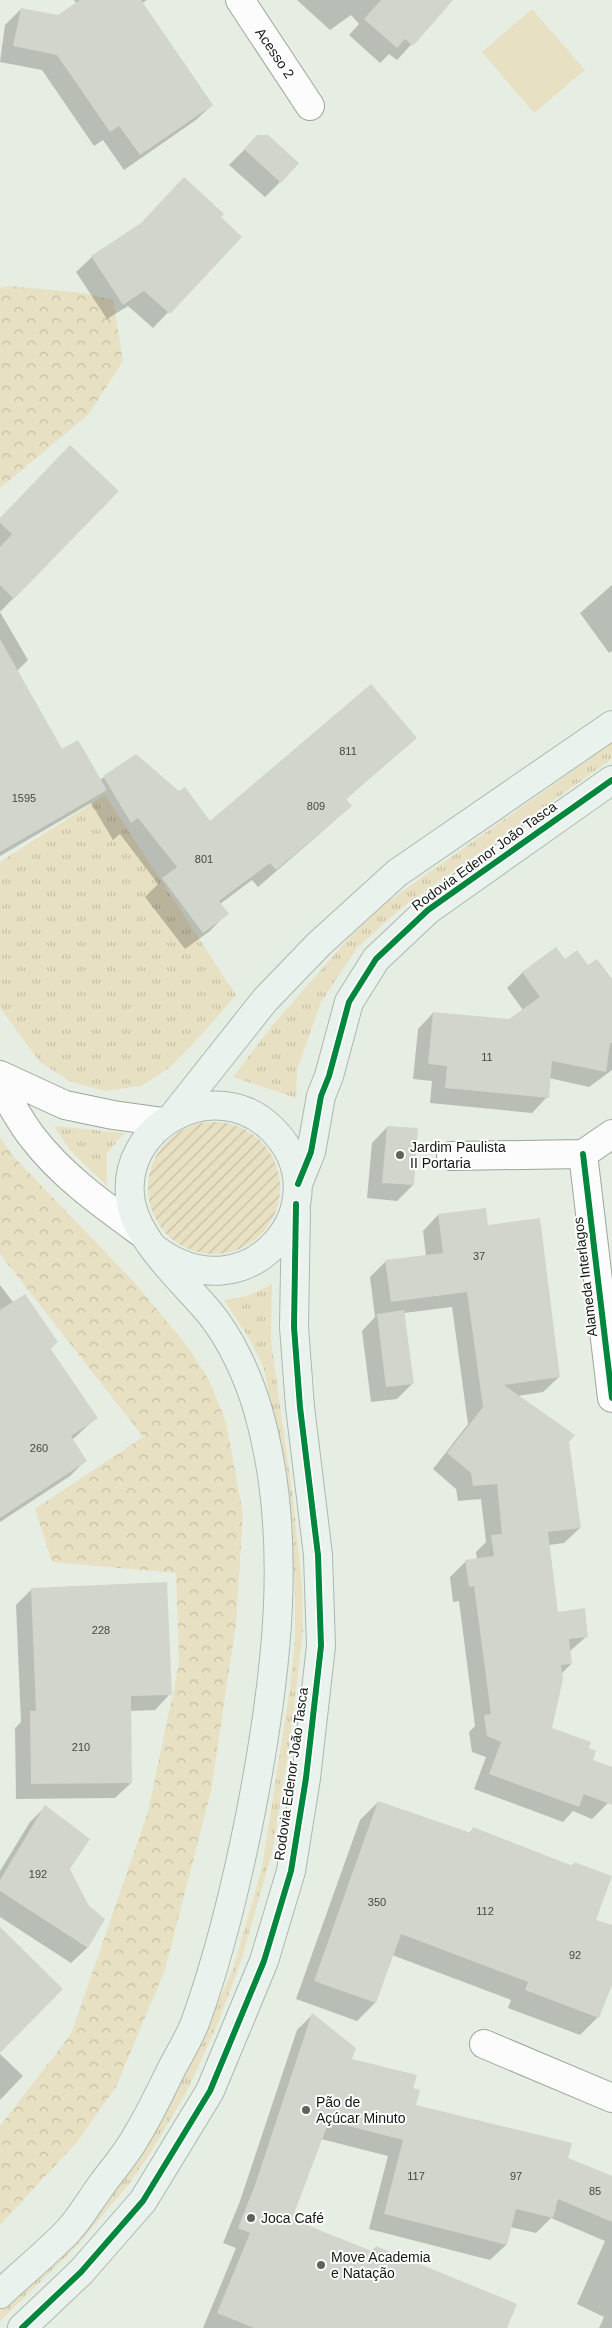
<svg xmlns="http://www.w3.org/2000/svg" width="612" height="2328" font-family="Helvetica,sans-serif">
<defs>
<pattern id="grass-tufts" width="24" height="20" patternUnits="userSpaceOnUse" patternTransform="scale(1.25)"><rect width="24" height="20" fill="#e8e0c3"/><path d="M3 7l-1-3M5 7V3M7 7l1-3M15 17l-1-3M17 17v-4M19 17l1-3" fill="none" stroke="#c6c0a6"/></pattern>
<pattern id="forest-crowns" width="20" height="18" patternUnits="userSpaceOnUse" patternTransform="scale(1.25)"><rect width="20" height="18" fill="#e8e0c3"/><path d="M2 6a3 3 0 1 1 6 0M12 15a3 3 0 1 1 6 0" fill="none" stroke="#c6c0a6"/></pattern>
<pattern id="garden-furrows" width="10" height="10" patternUnits="userSpaceOnUse" patternTransform="scale(1.25)"><rect width="10" height="10" fill="#e8e0c3"/><path d="M-1 1l2-2M0 10L10 0M9 11l2-2" fill="none" stroke="#c6c0a6"/></pattern>
</defs>
<rect width="100%" height="100%" fill="#e6eee3"/>
<path fill="url(#grass-tufts)" d="M612 743V759L400 909 358 947 321 1002 297 1070 296 1098 233 1077 271 1027 348 939 386 903Z
M105 795 236 995 195 1042 168 1069 141 1086 105 1091 71 1082 40 1062 0 1008V862Z
M54 1126 124 1133 107 1153V1186L70 1150Z
M272 1284 271 1341 293 1499 302 1584 303 1632 289 1748 272 1853 241 1961 218 2023 188 2089 151 2152 128 2185 75 2248 0 2321V2310L36 2278 141 2154 177 2092 233 1969 262 1868 290 1688 295 1639V1594L292 1551 273 1415 264 1369 252 1343 224 1300 247 1296Z"/>
<path fill="url(#forest-crowns)" d="M11 286 83 293 113 300 123 361 88 415 0 488V288Z
M0 1137 13 1156 134 1282 189 1348 209 1380 226 1422 243 1514 236 1624 211 1791 165 1970 116 2087 77 2142 0 2225V2126L71 2034 148 1812 179 1664 176 1573 52 1562 35 1509 143 1437 0 1254Z"/>
<path fill="#e8e0c3" d="M532 9 585 70 534 113 482 52Z"/>
<path fill="url(#garden-furrows)" d="M148 1188a66 66 0 1 1 132 0a66 66 0 1 1-132 0Z"/>
<path fill="#0003" d="M74 0H147L142 3 212 105 196 120 124 170 103 140 94 146 42 70 0 62 5 25 21 9 58 16 77 4Z
M297 0H452L397 60 389 54 380 63 349 35 359 24 351 15 330 30Z
M258 136 280 182 265 197 229 165Z
M219 217 240 237 153 328 128 306 107 319 76 272 92 257Z
M117 491 0 612V519Z
M612 585V651L609 653 580 613Z
M0 612 28 660 17 671 62 750 100 780 135 755 210 823 415 737 345 800 350 806 332 823 258 887 252 880 220 904 227 913 210 931 185 949 145 897 158 884 120 834 113 840 91 803 0 856Z
M588 967 612 981V1070L589 1087 549 1078 547 1097 532 1113 430 1103 432 1081 413 1079 418 1029 433 1013 509 1020 523 1010 507 988 523 972Z
M387 1127 413 1185 397 1201 367 1198 372 1143Z
M438 1215 487 1226 559 1377 543 1392 518 1396 568 1441 580 1528 564 1543 549 1545 557 1613 587 1636 569 1652 571 1664 561 1674 550 1729 587 1749 591 1761 612 1768V1792L608 1803 592 1819 573 1811 563 1822 474 1789 486 1757 472 1752 469 1732 475 1726 459 1601 453 1602 450 1577 466 1561 477 1560 476 1552 486 1542 481 1499 458 1501 456 1489 433 1469 468 1424 452 1307 404 1313 413 1383 397 1399 371 1402 362 1331 375 1317 370 1277 386 1261 426 1256 423 1231Z
M0 1285 13 1302 57 1342 50 1349 96 1418 72 1440 85 1461 70 1476 0 1522Z
M32 1589 170 1694 155 1710 130 1711 131 1783 115 1798 16 1799 15 1728 21 1722 16 1605Z
M378 1802 468 1834 473 1829 571 1866 575 1863 594 1920 612 1927V1982L598 2017 580 2035 508 2008 511 2000 392 1955 375 2003 357 2021 296 1999 360 1820Z
M45 1807 69 1868 88 1907 104 1919 87 1948 71 1963 0 1917V1871L30 1822Z
M312 2015 350 2060 412 2089 415 2106 567 2158 612 2178V2328H599L604 2317 577 2304 605 2241 551 2218 536 2233 510 2227 506 2245 490 2260 369 2229 388 2156 321 2139 291 2220 371 2252 376 2247 506 2328H203L236 2248 223 2243 240 2201 297 2030Z
M0 2054 23 2076 0 2100Z"/>
<path fill="#d1d5cc" d="M80 0H141L213 105 140 155 119 126 110 132 57 55 13 46 21 8 58 15Z
M381 0H453L413 46 405 39 397 48 364 19Z
M257 135H268L299 163 281 183 244 149Z
M184 177 224 214 221 217 242 237 170 314 144 291 123 305 91 256 141 223Z
M70 445 119 491 14 599 0 585V547L12 534 0 523V518Z
M0 639 62 749 78 740 107 790 0 852Z
M371 684 417 738 346 799 352 806 276 870 270 863 219 901 229 914 203 933 162 878 177 867 138 818 131 823 103 776 136 754 179 791 185 787 210 821Z
M556 947 565 959 577 950 588 965 597 959 612 979V1043H610L606 1072 552 1061 549 1098 445 1088 447 1066 428 1064 433 1012 509 1019 540 997 522 972Z
M387 1126 418 1128 414 1185 382 1183Z
M486 1208 488 1225 540 1218 560 1377 504 1385 575 1435 569 1442 581 1528 548 1532 558 1612 585 1608 588 1637 569 1639 572 1664 561 1665 563 1679 552 1728 591 1742 589 1748 596 1751 593 1760 612 1767V1805L584 1794 579 1807 489 1774 501 1742 487 1736 484 1715 491 1714 474 1586 469 1587 465 1560 494 1556 491 1535 502 1534 497 1484 473 1486 471 1473 447 1453 483 1407 467 1292 391 1302 385 1260 443 1253 438 1214Z
M25 1294 58 1342 50 1348 98 1418 71 1436 87 1461 0 1518V1310Z
M404 1310 414 1384 386 1387 377 1314Z
M167 1582 172 1695 131 1696 132 1783 31 1784 30 1711H36L31 1588Z
M378 1801 471 1833 473 1827 573 1866 574 1862 612 1876 596 1920 612 1925V1985L599 2018 525 1990 528 1982 401 1934 376 2003 314 1981Z
M45 1805 90 1839 70 1869 89 1906 105 1919 88 1948 0 1891V1880Z
M0 1927 63 1989 0 2053Z
M312 2013 356 2048 352 2059 417 2075 413 2088 420 2090 416 2105 572 2143 568 2158 612 2176V2222L558 2199 553 2218 516 2209 507 2245 384 2214 403 2140 329 2121 292 2219 374 2252 376 2246 517 2304 507 2328H254L217 2313 250 2233 238 2228 255 2185Z"/>
<g fill="none" stroke-linecap="round" stroke-linejoin="round">
<defs>
<path id="minor" d="M240 0 310 106
M0 1075 65 1105 113 1115 164 1122
M0 1086C11 1103 20 1122 33 1138 63 1177 103 1205 143 1234
M583 1154 612 1398
M583 1154 612 1134
M451 1156 583 1154
M484 2044 612 2098"/>
<path id="major" d="M173 1116 265 1000 319 944 397 873 612 725
M298 1184 311 1152 321 1096 329 1076 349 1002 376 959 428 910 612 780
M0 2294C22 2273 47 2253 68 2231 81 2217 91 2199 103 2183 114 2168 128 2152 137 2135 150 2114 161 2090 172 2068 180 2053 189 2038 195 2023 220 1954 237 1882 251 1811 276 1681 295 1539 258 1410 248 1376 231 1339 209 1312 183 1281 139 1243 131 1203 117 1125 216 1073 272 1129 345 1201 249 1320 155 1249
M22 2328 81 2272 143 2201 210 2091 264 1961 291 1871 306 1778 321 1646 318 1555 300 1407 294 1327 296 1212"/>
</defs>
<use href="#minor" stroke="#9ea59d" stroke-width="30"/>
<use href="#major" stroke="#a9b9af" stroke-width="30"/>
<use href="#minor" stroke="#fbfcfb" stroke-width="28"/>
<use href="#major" stroke="#eaf2ee" stroke-width="28"/>
<defs>
<path id="cycleway" d="M583 1154 612 1398
M298 1184 311 1152 321 1096 329 1076 349 1002 376 959 428 910 612 780
M22 2328 81 2272 143 2201 210 2091 264 1961 291 1871 306 1778 321 1646 318 1555 300 1407 294 1327 296 1204"/>
</defs>
<use href="#cycleway" stroke="#fff" stroke-width="9"/>
<use href="#cycleway" stroke="#00873e" stroke-width="6"/>
</g>
<g fill="#5d645b" stroke="#fff" stroke-width="2">
<circle cx="400" cy="1155" r="5"/>
<circle cx="306" cy="2110" r="5"/>
<circle cx="251" cy="2218" r="5"/>
<circle cx="321" cy="2265" r="5"/>
</g>
<g text-anchor="middle" stroke-width="4" stroke-linejoin="round" paint-order="stroke">
<g font-size="11" fill="#444942">
<text x="348" y="755">811</text>
<text x="24" y="802">1595</text>
<text x="316" y="810">809</text>
<text x="204" y="863">801</text>
<text x="487" y="1061">11</text>
<text x="479" y="1260">37</text>
<text x="39" y="1452">260</text>
<text x="101" y="1634">228</text>
<text x="81" y="1751">210</text>
<text x="38" y="1878">192</text>
<text x="377" y="1906">350</text>
<text x="485" y="1915">112</text>
<text x="575" y="1959">92</text>
<text x="416" y="2180">117</text>
<text x="516" y="2180">97</text>
<text x="595" y="2195">85</text>
</g>
<g font-size="14" fill="#131912" stroke="#fff">
<text transform="translate(275 53) rotate(56)" y="5">Acesso 2</text>
<text transform="translate(484 856) rotate(-36)" y="5">Rodovia Edenor João Tasca</text>
<text transform="translate(585 1277) rotate(-97)" y="5">Alameda Interlagos</text>
<text transform="translate(291 1774) rotate(-82)" y="5">Rodovia Edenor João Tasca</text>
</g>
<g font-size="14" fill="#131912" stroke="#fff" text-anchor="start">
<text x="410" y="1152">Jardim Paulista<tspan x="410" dy="16">II Portaria</tspan></text>
<text x="316" y="2107">Pão de<tspan x="316" dy="16">Açúcar Minuto</tspan></text>
<text x="261" y="2223">Joca Café</text>
<text x="331" y="2262">Move Academia<tspan x="331" dy="16">e Natação</tspan></text>
</g>
</g>
</svg>
